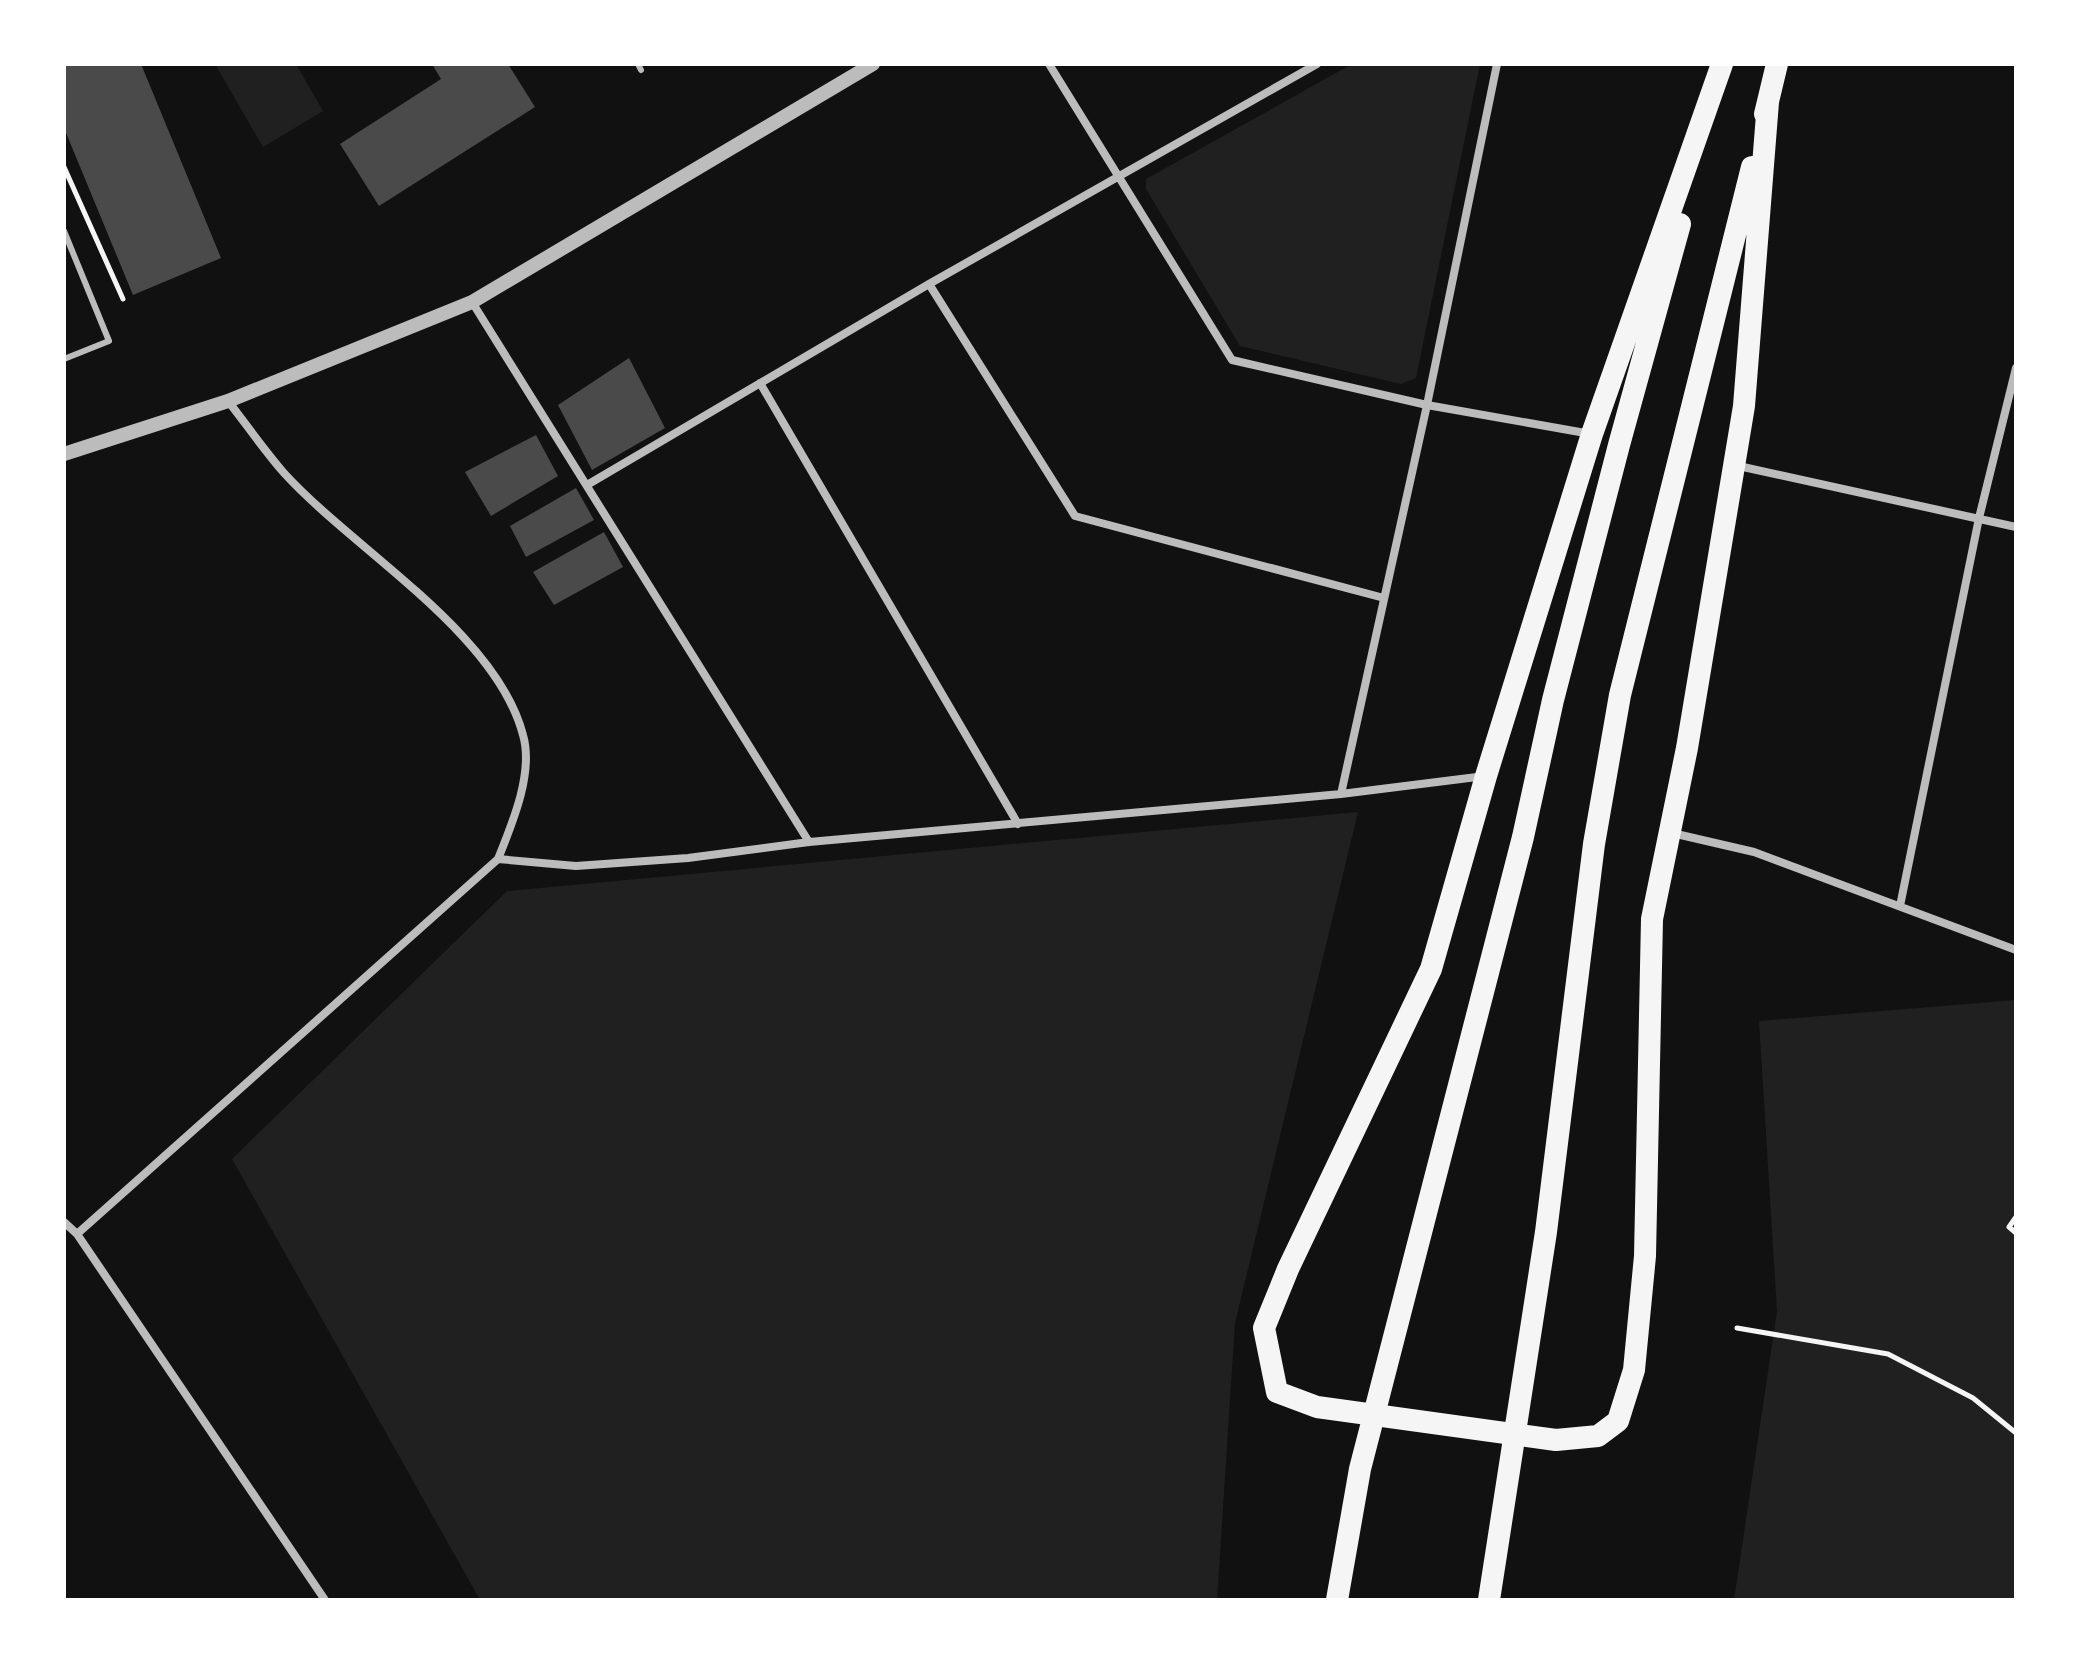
<svg xmlns="http://www.w3.org/2000/svg" width="2080" height="1664" font-family="'Golos Text',sans-serif">
<rect width="100%" height="100%" fill="#111"/>
<path fill="#202020" d="M215 64H296L323 111 263 147Z
M1352 64H1480L1416 378 1401 384 1240 346 1146 189V179Z
M1358 812 1235 1323 1217 1600H480L232 1159 507 891Z
M2016 1000V1600H1734L1777 1311 1759 1021Z"/>
<path fill="#4a4a4a" d="M64 64H141L221 258 133 295 64 128Z
M432 64H508L535 107 379 206 340 144 441 79Z
M629 358 665 428 592 470 558 405Z
M536 435 558 476 491 516 465 472Z
M576 488 594 520 526 557 510 526Z
M604 532 623 567 554 605 533 572Z"/>
<g fill="none" stroke-linecap="round" stroke-linejoin="round">
<path stroke="#f5f5f5" stroke-width="5" d="M64 167 123 299
M2016 1217 2009 1227 2016 1233
M1737 1328 1888 1354 1973 1398 2016 1433"/>
<path stroke="#bcbcbc" stroke-width="6" d="M638 64 641 70
M64 231 109 341 64 359"/>
<path stroke="#bcbcbc" stroke-width="8" d="M1049 64 1232 360 1427 405 1591 434
M929 284 1075 516 1384 598
M472 302 809 842
M760 383 1018 824
M228 401C246 424 264 450 284 473 354 550 496 632 523 735 534 773 512 824 498 859
M1734 465 2016 527
M587 485 929 284 1317 64
M1485 776 1341 794 1427 405 1497 64
M1672 833 1754 852 2016 950
M1900 906 1979 518 2016 368
M64 1222 77 1234 325 1600
M77 1234 498 859 576 866 688 858 809 842 1341 794"/>
<path stroke="#bcbcbc" stroke-width="14" d="M64 454 228 401 472 302 873 64"/>
<path stroke="#f5f5f5" stroke-width="22" d="M1722 64 1592 434 1486 776 1431 969 1288 1269 1264 1328 1277 1392 1317 1407 1556 1440 1598 1436 1618 1421 1634 1370 1645 1256 1652 919 1687 748 1744 406 1768 102
M1765 114 1777 64
M1337 1600 1360 1469 1523 837 1553 700 1619 445 1680 224
M1489 1600 1546 1232 1594 844 1620 695 1752 167"/>
</g>
<rect width="2080" height="1664" fill="none" stroke="#ffffff" stroke-width="132"/>
</svg>
